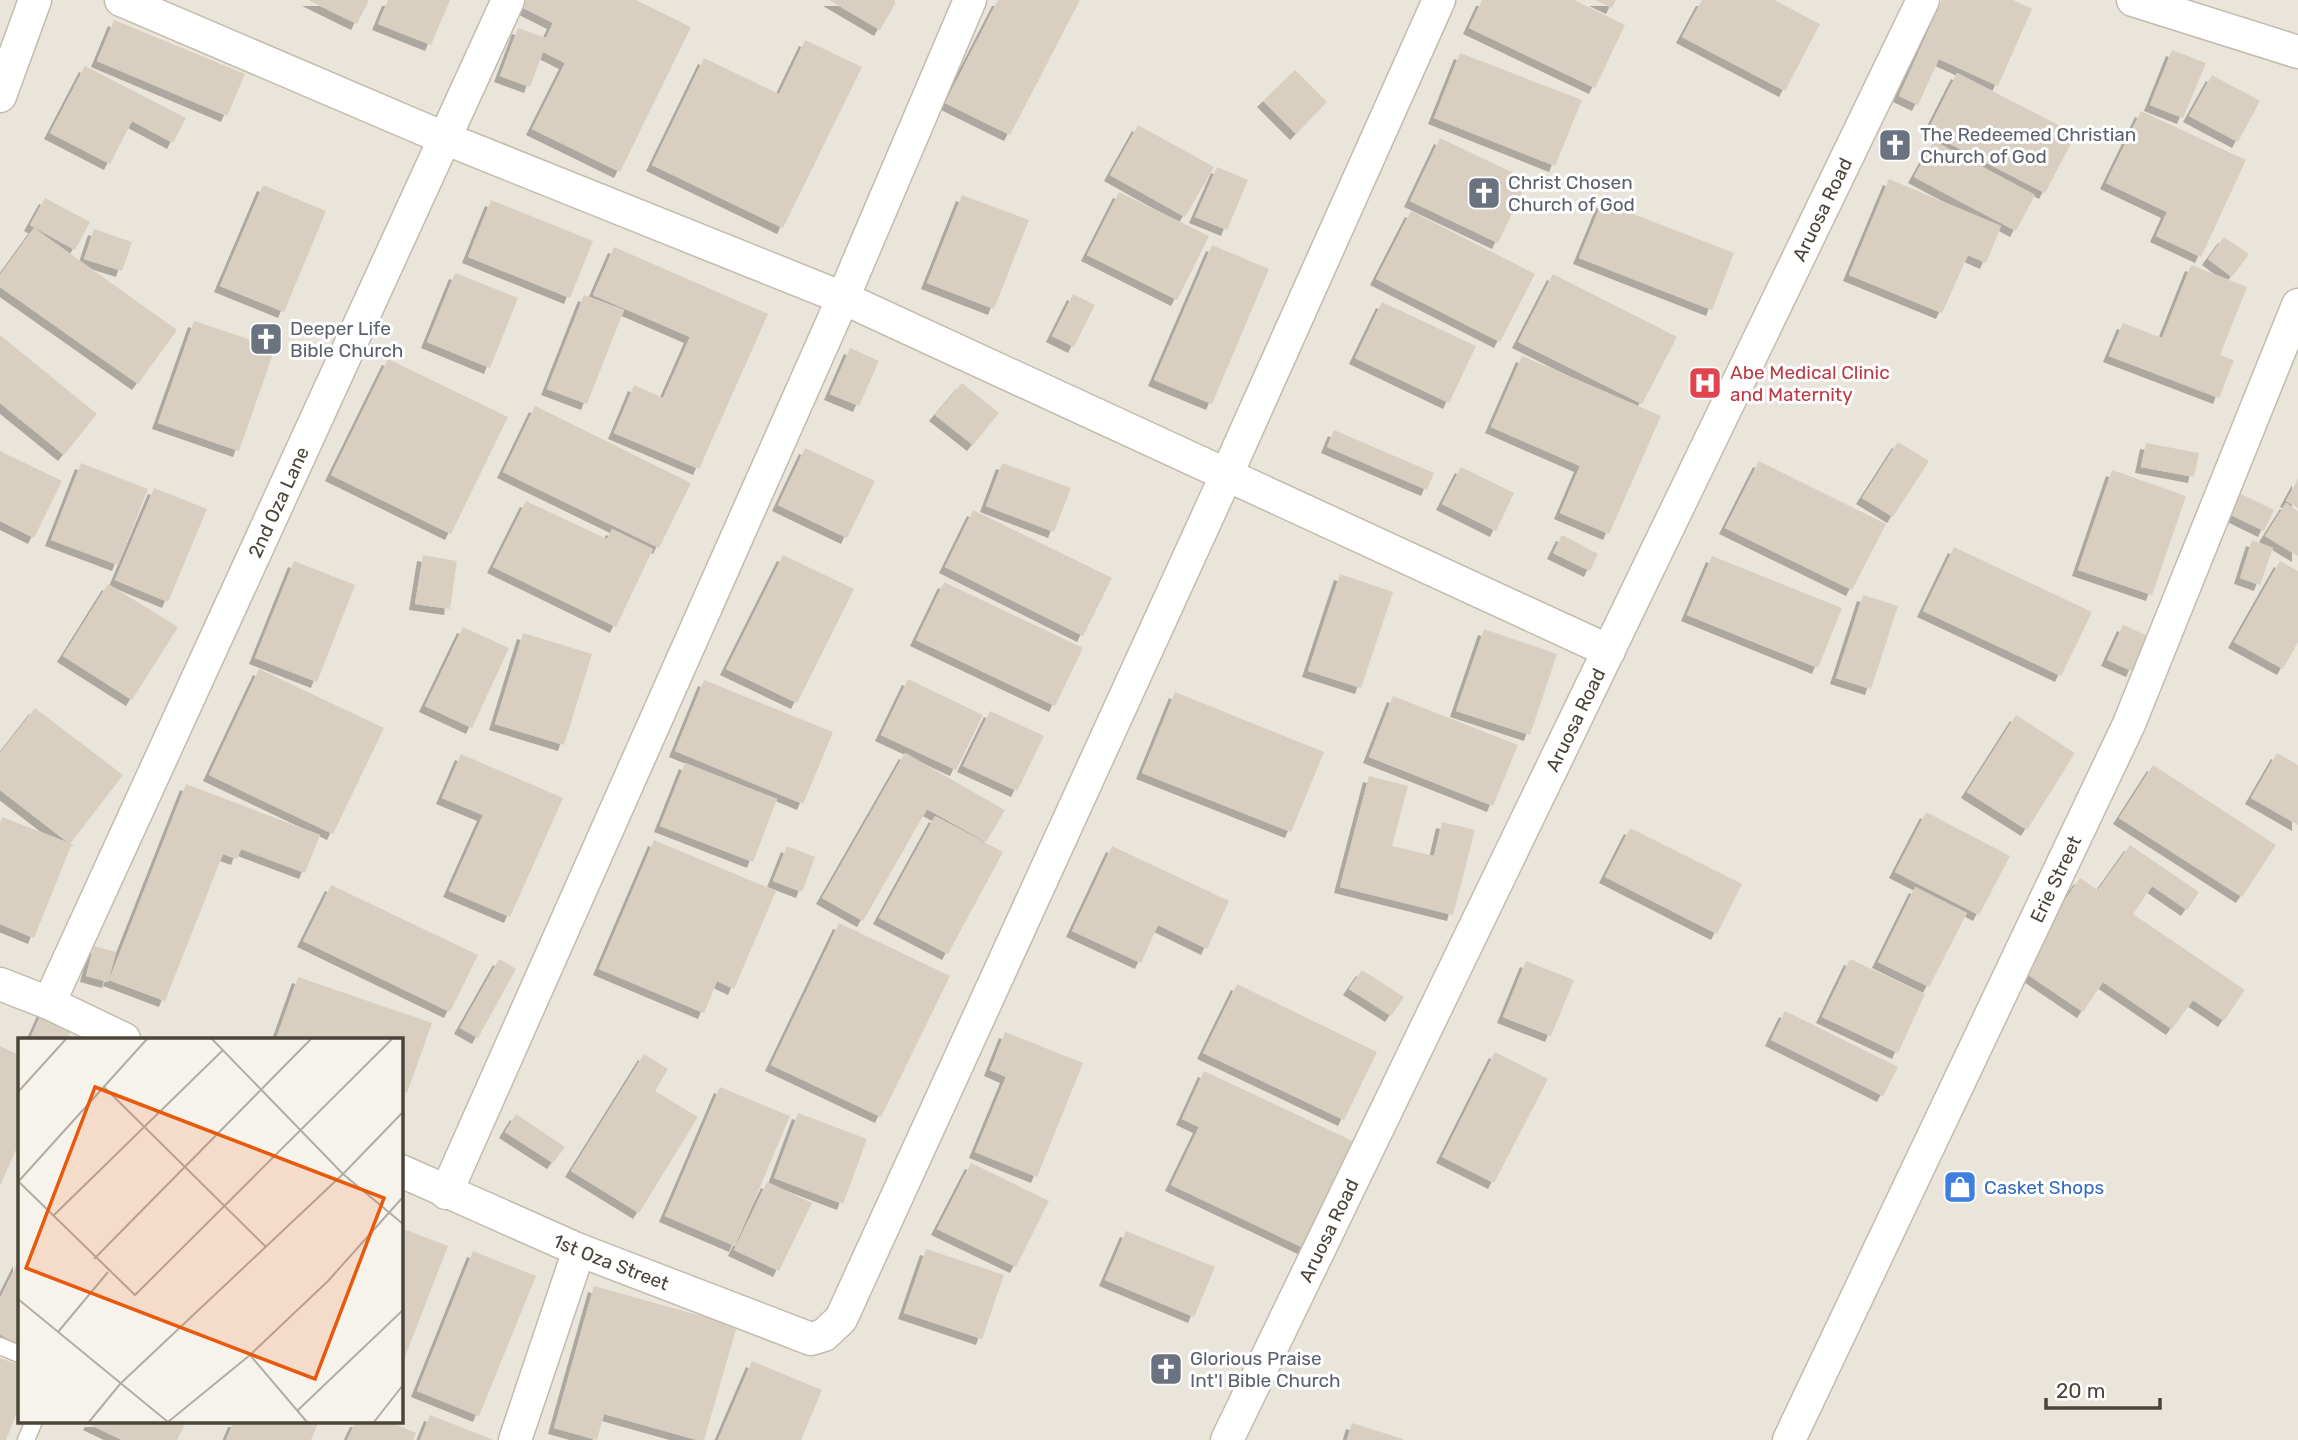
<svg xmlns="http://www.w3.org/2000/svg" width="2298" height="1440" font-family="Rubik,sans-serif">
<defs>
<filter id="shadow"><feDropShadow dx="-6" dy="6" stdDeviation="0" flood-color="#0004"/></filter>
</defs>
<rect width="100%" height="100%" fill="#f6f3ec"/>
<path fill="#eae5da" fill-rule="evenodd" d="M0 0H2298V1440H0ZM19 1039H401V1421H19Z"/>
<path fill="#d8cfc1" filter="url(#shadow)" d="M308 0H369L357 24Z
M388 0H450L431 45 378 24Z
M522 0H636L691 27 620 172 532 129 565 63 543 52 530 87 500 76 518 28 546 38 553 23 519 6Z
M829 0H895V4L880 30Z
M998 0H1080L1010 135 945 103Z
M1482 0H1574L1625 25 1595 88 1469 28Z
M1595 0H1616L1612 8Z
M1702 0H1774L1820 24 1785 91 1682 37Z
M1942 0H2013L2032 9 1998 86 1939 59 1918 105 1899 96Z
M114 20 245 74 227 116 97 61Z
M805 40 862 67 783 228 652 165 704 58 779 94Z
M2172 50 2206 63 2183 118 2150 105Z
M1460 53 1582 100 1555 166 1434 118Z
M85 66 186 118 173 143 132 121 110 164 50 133Z
M1295 70 1327 102 1296 134 1263 101Z
M1957 73 2076 134 2045 193 1927 132Z
M2212 75 2260 101 2238 142 2189 116Z
M2141 111 2246 160 2201 257 2156 236 2167 212 2106 183Z
M1138 125 1214 167 1185 217 1110 175Z
M1440 138 1528 180 1498 243 1410 201Z
M1934 141 2035 195 2016 231 1914 177Z
M1217 167 1248 180 1227 230 1195 217Z
M1889 179 2001 226 1986 263 1968 255 1942 313 1849 275Z
M263 185 326 211 284 312 220 286Z
M1119 192 1209 236 1177 300 1087 255Z
M962 195 1029 220 994 309 927 283Z
M45 198 90 222 75 250 30 225Z
M491 200 593 241 570 298 468 257Z
M1602 202 1734 253 1712 310 1579 258Z
M1411 211 1535 274 1500 342 1376 279Z
M34 228 177 330 138 384 0 287V275Z
M94 229 132 242 122 271 84 259Z
M2224 237 2249 254 2232 277 2208 259Z
M1212 245 1269 269 1212 404 1154 380Z
M614 247 768 314 699 469 614 433 634 385 663 398 690 337 593 295Z
M2191 265 2247 287 2220 355 2234 360 2219 398 2109 356 2123 323 2162 338Z
M455 273 518 298 490 368 427 342Z
M1553 274 1677 337 1642 404 1518 342Z
M1073 294 1095 305 1074 347 1052 336Z
M584 295 624 310 587 404 547 389Z
M1382 302 1476 346 1449 403 1355 358Z
M194 321 275 348 239 451 158 423Z
M0 335 97 414 64 455 0 403Z
M850 348 879 361 859 406 830 394Z
M1522 356 1661 416 1609 534 1560 513 1580 466 1491 427Z
M388 359 508 417 451 534 331 475Z
M962 383 999 413 973 445 935 415Z
M535 406 691 483 659 548 503 472Z
M1334 430 1434 473 1427 490 1327 447Z
M1898 442 1929 461 1893 517 1862 498Z
M2146 443 2199 453 2194 477 2141 467Z
M805 448 875 481 847 538 778 505Z
M0 451 62 481 34 538 0 521Z
M1759 461 1886 524 1852 590 1725 528Z
M81 463 148 489 118 565 51 540Z
M1002 463 1071 488 1054 532 986 506Z
M1461 467 1514 493 1496 531 1442 504Z
M2112 470 2186 496 2152 595 2078 570Z
M2298 479V508L2286 501Z
M154 488 207 509 168 602 115 580Z
M2235 491 2274 510 2264 531 2225 512Z
M526 501 607 539 612 529 653 549 616 627 493 567Z
M2286 503 2298 511V556L2265 536Z
M973 510 1112 578 1083 636 945 567Z
M1562 535 1598 554 1590 571 1553 553Z
M2252 540 2273 548 2260 585 2240 578Z
M1954 547 2092 612 2061 676 1923 611Z
M423 555 457 561 450 609 415 604Z
M783 555 854 589 797 703 726 669Z
M1712 556 1842 608 1818 668 1687 615Z
M294 561 355 585 317 682 255 658Z
M2280 561 2298 571V642L2283 669 2234 642Z
M1340 574 1393 592 1361 688 1308 671Z
M944 582 1083 648 1055 706 916 640Z
M108 584 178 627 132 700 63 656Z
M1863 595 1898 606 1871 689 1836 678Z
M2123 625 2148 636 2132 671 2107 660Z
M463 627 509 648 472 728 425 706Z
M1484 629 1557 654 1530 735 1456 711Z
M523 633 592 654 564 745 495 724Z
M259 669 384 728 333 834 209 775Z
M908 679 983 715 956 770 881 735Z
M704 680 833 732 803 804 675 751Z
M1175 692 1324 752 1291 832 1142 773Z
M1393 696 1518 745 1493 806 1369 757Z
M35 708 123 775 70 844 0 790V753Z
M990 711 1044 736 1017 791 963 766Z
M2016 715 2075 753 2027 830 1967 792Z
M905 753 1005 810 986 842 927 809 863 921 822 898Z
M2277 753 2298 765V825L2251 798Z
M461 754 563 798 510 917 449 891 483 815 442 798Z
M685 763 777 799 753 862 660 826Z
M2153 765 2276 845 2242 897 2119 818Z
M1369 776 1408 786 1392 846 1434 856 1442 822 1475 830 1453 915 1340 887Z
M186 784 320 835 305 873 241 849 237 859 223 854 165 1001 109 980Z
M1926 812 2010 856 1979 915 1895 872Z
M935 816 1003 852 948 954 879 918Z
M2 817 74 845 71 846 34 938 0 924V823Z
M1630 828 1742 884 1717 934 1605 877Z
M654 840 776 891 734 989 717 981 704 1013 599 969Z
M2130 845 2199 892 2187 910 2152 886 2133 914 2245 990 2224 1021 2193 1000 2172 1029 2103 982 2083 1012 2018 968 2080 878 2098 890Z
M787 846 815 857 802 892 773 881Z
M1112 846 1229 901 1207 949 1158 925 1141 963 1072 931Z
M331 885 478 955 450 1012 303 941Z
M1915 887 1967 913 1929 987 1878 962Z
M839 923 950 976 881 1117 771 1065Z
M94 946 116 952 108 982 86 976Z
M499 959 516 969 478 1038 460 1028Z
M1850 959 1925 994 1898 1053 1822 1017Z
M1526 961 1574 980 1551 1036 1503 1017Z
M1362 970 1404 997 1391 1016 1349 989Z
M298 977 432 1023 407 1093 401 1091V1039H276Z
M1237 984 1377 1052 1344 1120 1203 1053Z
M43 1010 74 1024 67 1039H30Z
M1785 1011 1898 1067 1883 1096 1771 1040Z
M1005 1032 1083 1063 1037 1177 975 1152 1006 1077 990 1070Z
M0 1046 19 1055V1143L0 1186Z
M1495 1052 1548 1079 1494 1183 1442 1157Z
M644 1054 668 1069 655 1091 698 1117 639 1213 571 1171Z
M1204 1071 1361 1145 1310 1251 1171 1185 1199 1127 1182 1119Z
M720 1087 790 1116 735 1246 665 1216Z
M798 1113 867 1139 843 1204 774 1178Z
M516 1114 565 1147 553 1163 505 1132Z
M971 1163 1049 1201 1016 1267 937 1229Z
M767 1182 812 1203 779 1271 734 1250Z
M401 1228 448 1246 401 1367Z
M1126 1231 1215 1267 1194 1317 1105 1280Z
M926 1249 1004 1275 982 1339 904 1313Z
M473 1251 536 1276 479 1416 417 1391Z
M19 1260V1346L0 1334V1298Z
M594 1286 737 1326 704 1440H697L604 1414 597 1440 554 1428Z
M0 1358 19 1365V1407L6 1440H0Z
M752 1361 822 1390 801 1440H718Z
M430 1415 494 1440H420Z
M91 1421H187L177 1440H122L89 1424Z
M234 1421H319L311 1440H226Z
M356 1421H388L416 1433 413 1440H347Z
M1352 1423 1403 1439V1440H1347Z"/>
<g fill="none" stroke-linecap="round" stroke-linejoin="round">
<defs>
<path id="service" d="M0 1346 19 1354
M26 1440 34 1421"/>
<g id="minor">
<path d="M121 0 444 138 843 298 1609 651"/>
<path d="M2133 0 2298 52"/>
<path d="M0 96 35 0"/>
<path d="M0 984 49 1003 124 1039"/>
<path id="s1" d="M49 1003 508 0"/>
<path id="s2" d="M401 1171 579 1250 811 1339 824 1335 841 1319 1226 476 1439 0"/>
<path d="M446 1193 843 298 970 0"/>
<path d="M515 1440 579 1250"/>
<path id="s3" d="M1227 1440 1923 0"/>
<path id="s4" d="M1789 1440 2129 724 2298 305"/>
</g>
</defs>
<use href="#service" stroke="#c2bbae" stroke-width="19"/>
<use href="#minor" stroke="#c2bbae" stroke-width="35"/>
<use href="#service" stroke="#fff" stroke-width="16"/>
<use href="#minor" stroke="#fff" stroke-width="32"/>
</g>
<defs>
<symbol id="church-square" viewBox="-11 -11 22 22"><rect x="-9" y="-9" width="18" height="18" rx="4" fill="#6b7280" stroke="#fff"/><path d="M-1.2-6h2.4v3.5h3.3v2.4h-3.3V6h-2.4V-.1h-3.3v-2.4h3.3Z" fill="#fff"/></symbol>
<symbol id="hospital-square" viewBox="-11 -11 22 22"><rect x="-9" y="-9" width="18" height="18" rx="4" fill="#e0444e" stroke="#fff"/><path d="M-5-5h3v3.5h4V-5h3V5h-3V1.5h-4V5h-3Z" fill="#fff"/></symbol>
<symbol id="shop-square" viewBox="-11 -11 22 22"><rect x="-9" y="-9" width="18" height="18" rx="4" fill="#3f7fe0" stroke="#fff"/><path d="M-5-2.5h2.3a2.7 3.5 0 0 1 5.4 0H5L5.5 6h-11ZM-1.5-2.5h3a1.5 2.3 0 0 0-3 0Z" fill="#fff"/></symbol>
</defs>
<g fill-rule="evenodd">
<use href="#church-square" x="1876" y="126" width="38" height="38"/>
<use href="#church-square" x="1465" y="174" width="38" height="38"/>
<use href="#church-square" x="247" y="320" width="38" height="38"/>
<use href="#hospital-square" x="1686" y="364" width="38" height="38"/>
<use href="#shop-square" x="1941" y="1168" width="38" height="38"/>
<use href="#church-square" x="1147" y="1350" width="38" height="38"/>
</g>
<g text-anchor="middle" stroke-width="6" stroke-linejoin="round" paint-order="stroke">
<g font-size="19" fill="#5b616d" stroke="#fff" text-anchor="start">
<text x="1920" y="141">The Redeemed Christian<tspan x="1920" dy="22">Church of God</tspan></text>
<text x="1508" y="189">Christ Chosen<tspan x="1508" dy="22">Church of God</tspan></text>
<text x="290" y="335">Deeper Life<tspan x="290" dy="22">Bible Church</tspan></text>
<text x="1190" y="1365">Glorious Praise<tspan x="1190" dy="22">Int'l Bible Church</tspan></text>
</g>
<g font-size="19" fill="#4b4439" stroke="#fff">
<text dy="7" stroke="none"><textPath href="#s3" startOffset="1367">Aruosa Road</textPath></text>
<text dy="7" stroke="none"><textPath href="#s1" startOffset="551">2nd Oza Lane</textPath></text>
<text dy="7" stroke="none"><textPath href="#s3" startOffset="800">Aruosa Road</textPath></text>
<text dy="7" stroke="none"><textPath href="#s4" startOffset="621">Erie Street</textPath></text>
<text dy="7" stroke="none"><textPath href="#s3" startOffset="233">Aruosa Road</textPath></text>
<text dy="7" stroke="none"><textPath href="#s2" startOffset="229">1st Oza Street</textPath></text>
</g>
<g font-size="19" fill="#be3a42" stroke="#fff" text-anchor="start">
<text x="1730" y="379">Abe Medical Clinic<tspan x="1730" dy="22">and Maternity</tspan></text>
</g>
<g font-size="19" fill="#366cbe" stroke="#fff" text-anchor="start">
<text x="1984" y="1194">Casket Shops</text>
</g>
</g>
<g transform="translate(18 1038)">
<rect width="385" height="385" fill="#f6f3ec"/>
<path fill="none" stroke="#b2ada4" stroke-width="2" d="M194 1 325 136 385 186M85 48 248 209M0 54 48 1M0 144 129 1M1 144 117 257 374 1M35 178 205 12M76 221 293 1M0 261 150 384M40 294 90 234M232 317 289 384M279 373 385 272M71 384 102 346 325 136 385 74M150 384 232 317 310 243 385 159M356 384 385 347"/>
<path fill="#e8590c" fill-opacity="0.15" stroke="#e8590c" stroke-width="3.5" d="M77 49 366 160 297 341 8 230Z"/>
<rect width="385" height="385" fill="none" stroke="#4b4439" stroke-width="3.5"/>
</g>
<path d="M2046 1398v10h114v-10" fill="none" stroke="#4b4439" stroke-width="3.5"/>
<text x="2056" y="1398" font-size="21" fill="#4b4439" stroke="#ffffff" stroke-width="5" paint-order="stroke">20 m</text>
</svg>
